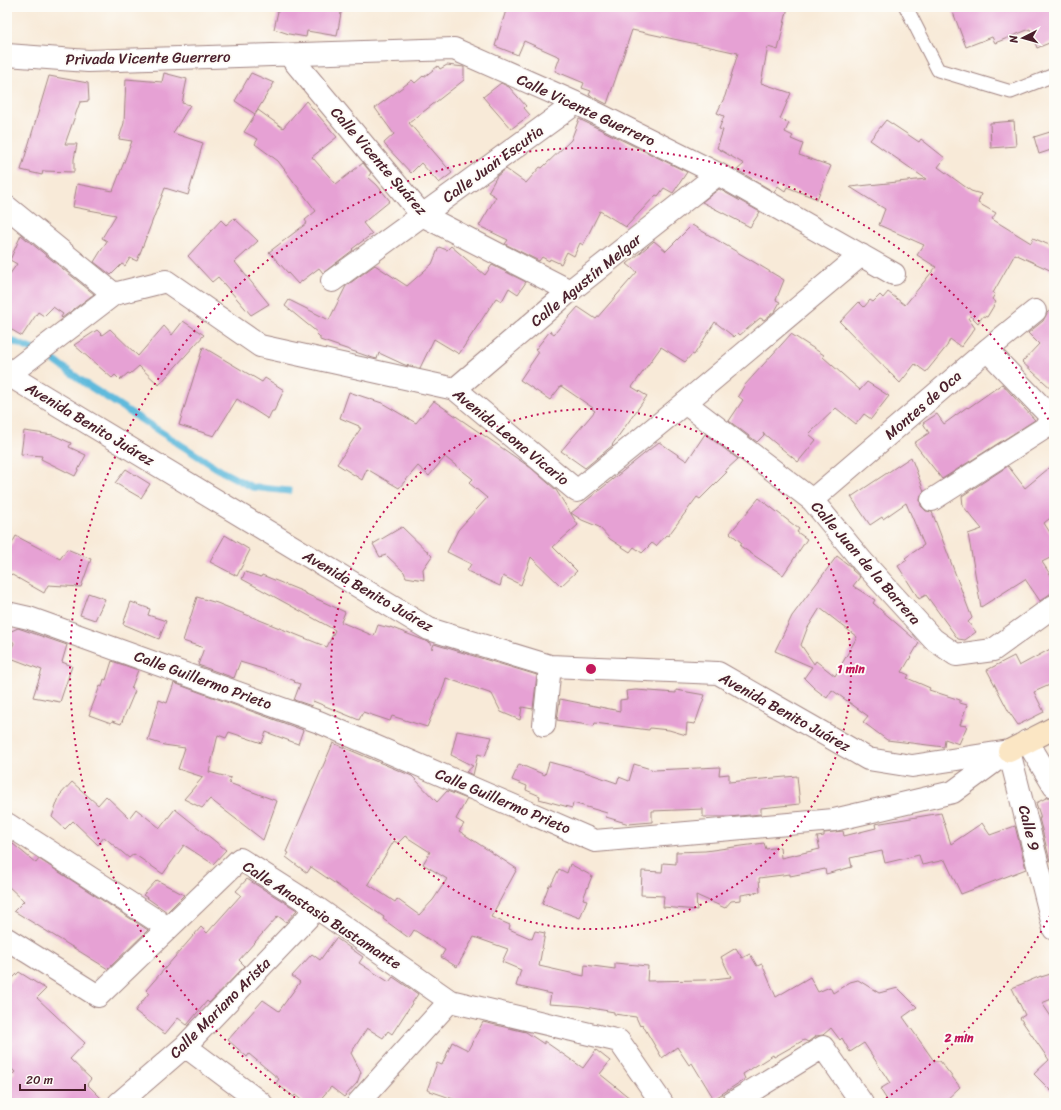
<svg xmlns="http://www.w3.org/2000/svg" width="1061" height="1110" font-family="Sriracha,sans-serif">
<rect width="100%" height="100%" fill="#fdfcf7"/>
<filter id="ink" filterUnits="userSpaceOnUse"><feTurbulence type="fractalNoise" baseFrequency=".025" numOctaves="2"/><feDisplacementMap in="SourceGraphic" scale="8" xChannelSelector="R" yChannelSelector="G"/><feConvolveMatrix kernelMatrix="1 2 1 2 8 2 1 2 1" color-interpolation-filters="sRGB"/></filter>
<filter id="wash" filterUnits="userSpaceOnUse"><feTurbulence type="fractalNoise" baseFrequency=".012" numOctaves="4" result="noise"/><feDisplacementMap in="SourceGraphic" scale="16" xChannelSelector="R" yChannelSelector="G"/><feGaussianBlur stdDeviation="0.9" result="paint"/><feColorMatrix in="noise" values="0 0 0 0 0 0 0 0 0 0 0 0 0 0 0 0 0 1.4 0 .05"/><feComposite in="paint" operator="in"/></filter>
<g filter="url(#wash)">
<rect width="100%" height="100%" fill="#f8ead8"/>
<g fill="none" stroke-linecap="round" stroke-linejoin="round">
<path stroke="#5fbadc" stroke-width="7" d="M7 339 48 356 86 384 223 472 252 487 289 491"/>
</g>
<g id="blocks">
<path fill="#e6a1d4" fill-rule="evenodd" d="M279 7H342L337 36 307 31 306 37 289 34 274 29Z
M507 7H788L778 50 768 47 761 83 791 93 780 119 789 123 785 132 793 136 791 139 803 144 799 155 831 166 817 199 787 187 785 191 778 186 774 192 737 170 744 164 717 148 723 130 719 129 724 116 717 113 725 96 738 53 632 30 607 104 589 95 591 91 582 88 584 83 555 71 560 57 524 41 518 55 495 46Z
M951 7H1054V41L1037 48 1030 29 995 43 992 37 966 47Z
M447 65 464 67V80L409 123 452 173 439 183 421 163 411 173 385 145 384 143 394 134 375 108 412 80 415 83 423 76 424 77 438 66 440 69Z
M164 73 187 79 182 103 190 105 173 133 203 143 188 195 165 188 137 261 130 258 125 266 122 264 111 275 94 262 107 241 102 238 116 215 73 207 77 184 113 191 132 141 119 139 124 123 126 79 162 82Z
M251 73 274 83 255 114 235 101Z
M49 76 88 83 89 101 80 102 65 144H77L74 159V172L43 171 42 175 21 170Z
M501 83 509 87 526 106 524 108 530 115 511 129 483 97Z
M306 101 337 137 312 157 336 184 363 163 371 173 368 177 377 185 390 201 363 223 372 234 352 249 353 250 323 273 319 268 298 284 269 252 307 223 305 220 316 211 278 161 255 144 258 139 244 132 258 110 283 128Z
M579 119 687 172 673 193 664 188 658 196 656 195 626 227 600 211 583 245 580 243 574 256 567 252 561 264 550 259 549 261 542 257 539 261 505 244 508 240 479 226 496 197 488 192 497 176 506 169 526 183 540 167 542 168 571 140Z
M886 120 919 142 921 139 945 158 938 167 971 191 981 194 978 203 996 213 992 219 1031 243 1033 238 1054 247V272L1015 254 993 293 995 294 992 299 996 302 987 317 983 316 978 323 971 316 968 318 975 328 961 347 950 339 947 346 926 372 915 364 900 383 840 322 859 302 864 307 870 300 873 302 880 295 883 298 888 292 905 305 936 267 917 255 924 245 879 225 885 209 850 187 926 179 870 140Z
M1014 121 1016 146 991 148 990 123Z
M1050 132 1054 142V149L1039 154 1034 137Z
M719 189 760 212 750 227 702 202Z
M234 218 258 241 235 262 269 304 251 315 218 277 212 282 188 256 221 220 226 225Z
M692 225 784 280 776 300 780 302 775 311 764 320 760 318 740 335 738 333 734 337 715 322 694 355 692 354 685 362 661 347 632 387 647 396 612 445H613L585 468 561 451 595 411 592 409 593 408 561 386 550 400 520 380 539 352 535 350 550 331 554 334 578 307 596 319 637 272 627 264 654 241 666 251Z
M21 235 94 294 62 318 61 317 63 314 53 307 44 316 38 312 22 336 7 327V278L17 264 10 260Z
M451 246 485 275 492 265 526 282 518 294 509 288 502 301 496 298 459 354 434 339 420 368 405 365 379 353 377 359 373 358 320 340V337L317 334 318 333 285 306 289 300 329 320 346 286 375 265 407 286 432 264 439 247 447 250Z
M1054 307V391L1022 362 1039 344 1028 333 1043 321 1047 313Z
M183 321 204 335 159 385 139 366 130 374 128 373 120 380 115 375 112 378 74 345 97 330 102 335 110 329 138 356 164 326 172 335Z
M791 334 824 355 823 357 860 390 867 382 889 396 871 419 864 414 856 424 836 408 809 434 816 440 798 462 763 433 764 435 757 442 729 421 743 400 738 396 744 386Z
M203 347 262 382 265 378 284 390 274 411H272L268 419 237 399 214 436 179 425Z
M1002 384 1035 420 942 479 914 443 929 433 923 423 937 414 944 424 967 407 968 408Z
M349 392 382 403 416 423 434 401 531 468 556 490 578 525 553 547 577 571 561 586 531 557 521 585 503 576 500 586 467 571 471 564 447 552 458 530 487 498 469 483 473 479 445 457 429 476 418 466 399 488 367 469 362 480 337 464 361 428H359V426L340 418Z
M24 431 53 435 71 443 69 447 86 455 75 476 41 459 42 456 21 454Z
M705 434 738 459 725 471 727 472 700 499 697 497 668 536 666 535 656 546 652 543 642 553 634 547 630 552 610 539 599 527 582 520 571 513 659 442 687 461Z
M911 457 924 491 921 495 920 500 921 506 926 511 932 512 972 618 968 622 976 632 965 640 958 639 926 595 919 599 898 566 907 560 905 558 924 545 906 503 883 519 882 517 870 525 851 497Z
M1054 464V515L1044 523 1054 539V556L1042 562 1054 580V591L1040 601 1025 579 981 607 968 534 982 529 963 506 962 496 1008 466 1025 488Z
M126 469 150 484 141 498 115 483Z
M759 498 799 529 797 532 807 539 783 575 740 546 742 543 730 533Z
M402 527 432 556 423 569 424 580 406 577 404 572 386 555 380 557 373 544Z
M225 535 250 550 237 576 210 562Z
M16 536 60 559 67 549 91 559 81 587 48 585 44 593 7 572V553Z
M837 556 850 566 853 570H852L860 577 853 586 875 600 873 603 919 643 902 672 909 675 907 678 930 688 929 690 960 700V703L967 705 960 725 967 726 959 744 945 739 944 747 887 740 863 722 868 716 832 690 827 698 814 688 804 678 812 667 775 651 792 616ZM820 608 857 637 835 676 816 661 814 664 801 645 807 629Z
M245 572 261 577 262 575 304 592V593L345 612 341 622 374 636 378 625 390 628V627L431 643 432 649 434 644 537 675 533 709 522 707 520 720 501 712 492 694 446 678 444 686 427 727 392 716 390 721 363 712 359 720 313 701 312 706 294 700 300 684 294 682 295 681 270 671 240 662 234 678 198 665 204 648 183 641 197 597 217 603 327 647 335 630 242 579Z
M88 593 105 599 95 620 80 615Z
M131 602 150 609 148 615 166 621 159 639 123 624Z
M18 628 67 645 62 662 72 666 60 702 33 697 42 670 8 657 14 643 7 633Z
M1054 647V683L1034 692 1044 712 1018 725 1009 712 987 670 1014 656 1019 666Z
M112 661 138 670 131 689 135 691 121 724 112 721 111 723 89 715 100 686 102 687 104 679 106 680Z
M174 683 303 730 298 744 266 732 262 743 229 732 226 738 218 735 209 772 231 778 229 783 277 801 263 840 210 799 202 808 184 799 203 777 178 769 185 748 164 745 148 740 159 700 167 703Z
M636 690 676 693V690L705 695 695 724 687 723 686 735 669 730 650 728 649 730 595 723 594 726 557 720 560 699 620 711V700L627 699 626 691Z
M457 731 492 737 485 756 478 754 473 775 466 772 473 766 451 755Z
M333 743 412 776 437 802 447 791 467 799 456 819 464 824 459 831 517 869 491 917 510 925 509 929 532 939 535 931 545 933 539 966 584 976 585 965 615 969V963L648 966 647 981 705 980 731 977 721 957 736 948 742 958 750 954 757 966 762 964 776 997 810 977 818 992 830 987 833 993 850 982 858 980 879 993 898 988 917 1007 903 1017 934 1061H940L960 1087 943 1103H889L880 1089 890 1083 864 1043 850 1052 842 1038 840 1040 831 1028 823 1035 816 1036 808 1042 804 1040 774 1057 773 1055 743 1074 745 1079 714 1099 692 1063 689 1065 677 1047 662 1058 642 1024 640 1026 636 1017 614 1014V1012L580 1006 549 1004 551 994 516 986 521 970 502 962 508 949 474 937 457 967 441 957 445 950 414 930 409 938 383 919 384 917 311 867 307 873 286 857 289 853 286 852ZM405 836 430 852 423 864 447 879 433 900 419 915 397 899 395 902 368 884 394 841 398 843Z
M549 762 582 771 617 783 619 777 629 781 634 764 654 770 720 767 719 775 729 774V782L797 776 800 804 761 808V814L729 817H703V809L652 811V822L629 824 606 817 607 813 573 803 572 808 539 799 540 796 526 790 527 786 512 780 519 764 545 775Z
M72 782 98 805 106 796 129 818 136 809 160 828 175 809 226 850 213 864 184 845 163 874 134 854 129 858 104 837 98 845 73 821 65 829 52 817 60 795Z
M1048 797 1054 798V859L1050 861 1039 818H1041L1036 803Z
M941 813 951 844 982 823 990 835 1015 826 1026 869 961 894 945 860 922 865 919 855 885 863 882 851 850 858 852 867 826 874 825 869 790 876V874L759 878 760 892 741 895V900L731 901 725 908 696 895 697 910 663 907 664 896 641 895 642 871 662 872 663 863 676 864V852L705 851 764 843 766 849 780 847 781 858 820 849 817 837 824 836V833L843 831 844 836 876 828 875 824Z
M7 839 36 863 39 859 148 930 108 969 14 911 24 901 7 885Z
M570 864 592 876 583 899 587 900 580 918 542 904 549 885H551L559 869 567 873Z
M247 879 297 910 286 922 278 916 239 960 245 966 209 1003 207 1001 187 1025 178 1018 165 1034 135 1011 149 993 146 990 201 927 207 933 241 895 236 891Z
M157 880 184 895 167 912 143 895Z
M336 938 363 957 359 963 389 982 393 977 418 994 392 1034 388 1031 383 1038 367 1028 351 1053 361 1072 357 1083 344 1097 331 1087 317 1103H305L295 1095 294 1097 276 1083 279 1079 249 1054 247 1057 228 1040 263 1000 279 1011 300 982 292 976 312 954 320 960Z
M19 972 46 989 37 998 85 1043 70 1059 91 1079 87 1084 106 1103H7V1080L15 1072 7 1064V984Z
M1054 973V998L1042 1003 1054 1021V1094L1034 1074 1049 1060 1020 1018 1025 1015 1012 988 1041 976V977Z
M483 1022 526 1032 544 1044V1041L583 1068 596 1050 610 1061 600 1074 636 1103H465L427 1090 437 1063 442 1065 452 1042 468 1050Z"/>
</g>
</g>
<g filter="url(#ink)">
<use href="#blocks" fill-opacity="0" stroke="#a18482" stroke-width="1"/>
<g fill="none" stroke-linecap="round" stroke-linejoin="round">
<defs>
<path id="lane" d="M906 7 938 70 1011 92 1054 75"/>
<path id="street" d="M7 55 88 61 454 49 576 103 718 174 894 274
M289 55 422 215 570 291
M7 207 114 294
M332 281 576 103
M987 350 1054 420
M7 374 429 629 550 666 718 673 868 759 912 766 1009 751
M7 376 114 294 166 281 260 346 455 389 577 491 685 403 861 255
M455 389 570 291 718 174
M685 403 812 500 862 561 933 639 956 655 993 650 1054 606
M812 500 987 350 1035 311
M932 500 1054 422
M7 613 29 618 319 722 595 841 834 820 953 792 1006 753
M544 725 550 666
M1027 741 1054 786
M1009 751 1054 929
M7 824 168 928
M7 939 98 996 240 859 317 908 450 1001 619 1041 662 1103
M185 1046 261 1103
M119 1103 185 1046 317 908
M358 1103 450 1001
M732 1103 823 1047 862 1103"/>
<path id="secondary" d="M1009 751 1054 728"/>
</defs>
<use href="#lane" stroke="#a18482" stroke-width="15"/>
<use href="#street" stroke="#a18482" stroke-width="24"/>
<use href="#secondary" stroke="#a18482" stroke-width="24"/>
<use href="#lane" stroke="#fff" stroke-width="13"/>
<use href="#street" stroke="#fff" stroke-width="22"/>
<use href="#secondary" stroke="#fbe6c4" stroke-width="22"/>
</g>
</g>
<g fill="none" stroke="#c2185b" stroke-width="2" stroke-dasharray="2 4">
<circle cx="591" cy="669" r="260"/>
<path d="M1053 910A521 521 0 0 1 882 1101M300 1101A521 521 0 1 1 1053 428"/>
</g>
<g text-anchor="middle" stroke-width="4" stroke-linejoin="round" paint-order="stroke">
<g font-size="15" fill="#4a1f2b" stroke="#fdfcf7">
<text transform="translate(148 58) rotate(-1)" y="5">Privada Vicente Guerrero</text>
<text transform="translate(586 110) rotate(25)" y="5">Calle Vicente Guerrero</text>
<text transform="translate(379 161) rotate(49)" y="5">Calle Vicente Suárez</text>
<text transform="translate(493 164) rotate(-36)" y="5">Calle Juan Escutia</text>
<text transform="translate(586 280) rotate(-39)" y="5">Calle Agustín Melgar</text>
<text transform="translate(923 405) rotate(-41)" y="5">Montes de Oca</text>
<text transform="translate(90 424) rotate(31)" y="5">Avenida Benito Juárez</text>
<text transform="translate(511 437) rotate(39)" y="5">Avenida Leona Vicario</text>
<text transform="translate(866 563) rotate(49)" y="5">Calle Juan de la Barrera</text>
<text transform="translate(368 591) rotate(30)" y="5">Avenida Benito Juárez</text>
<text transform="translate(203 680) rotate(20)" y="5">Calle Guillermo Prieto</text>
<text transform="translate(785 712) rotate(29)" y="5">Avenida Benito Juárez</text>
<text transform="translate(503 801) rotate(23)" y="5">Calle Guillermo Prieto</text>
<text transform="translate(1029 828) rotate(76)" y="5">Calle 9</text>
<text transform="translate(322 915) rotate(33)" y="5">Calle Anastasio Bustamante</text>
<text transform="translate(220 1008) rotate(-45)" y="5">Calle Mariano Arista</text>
</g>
</g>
<circle cx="591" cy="669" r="6" fill="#c2185b" stroke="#fdfcf7" stroke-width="2"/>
<g font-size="12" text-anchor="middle" font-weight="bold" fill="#c2185b" stroke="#fdfcf7" stroke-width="4" stroke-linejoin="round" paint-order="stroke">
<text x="851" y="673">1 min</text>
<text x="959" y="1042">2 min</text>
</g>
<rect width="1061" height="1110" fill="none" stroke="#fdfcf7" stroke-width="24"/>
<g transform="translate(1023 38) rotate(264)" stroke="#fdfcf7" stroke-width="3" paint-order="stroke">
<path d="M0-3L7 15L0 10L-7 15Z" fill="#4a1f2b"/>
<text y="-6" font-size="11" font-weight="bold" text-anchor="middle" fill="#4a1f2b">N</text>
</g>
<path d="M20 1084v6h65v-6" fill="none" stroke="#4a1f2b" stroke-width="2"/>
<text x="26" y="1084" font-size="12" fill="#4a1f2b" stroke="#fdfcf7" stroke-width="3" paint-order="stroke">20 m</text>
</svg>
